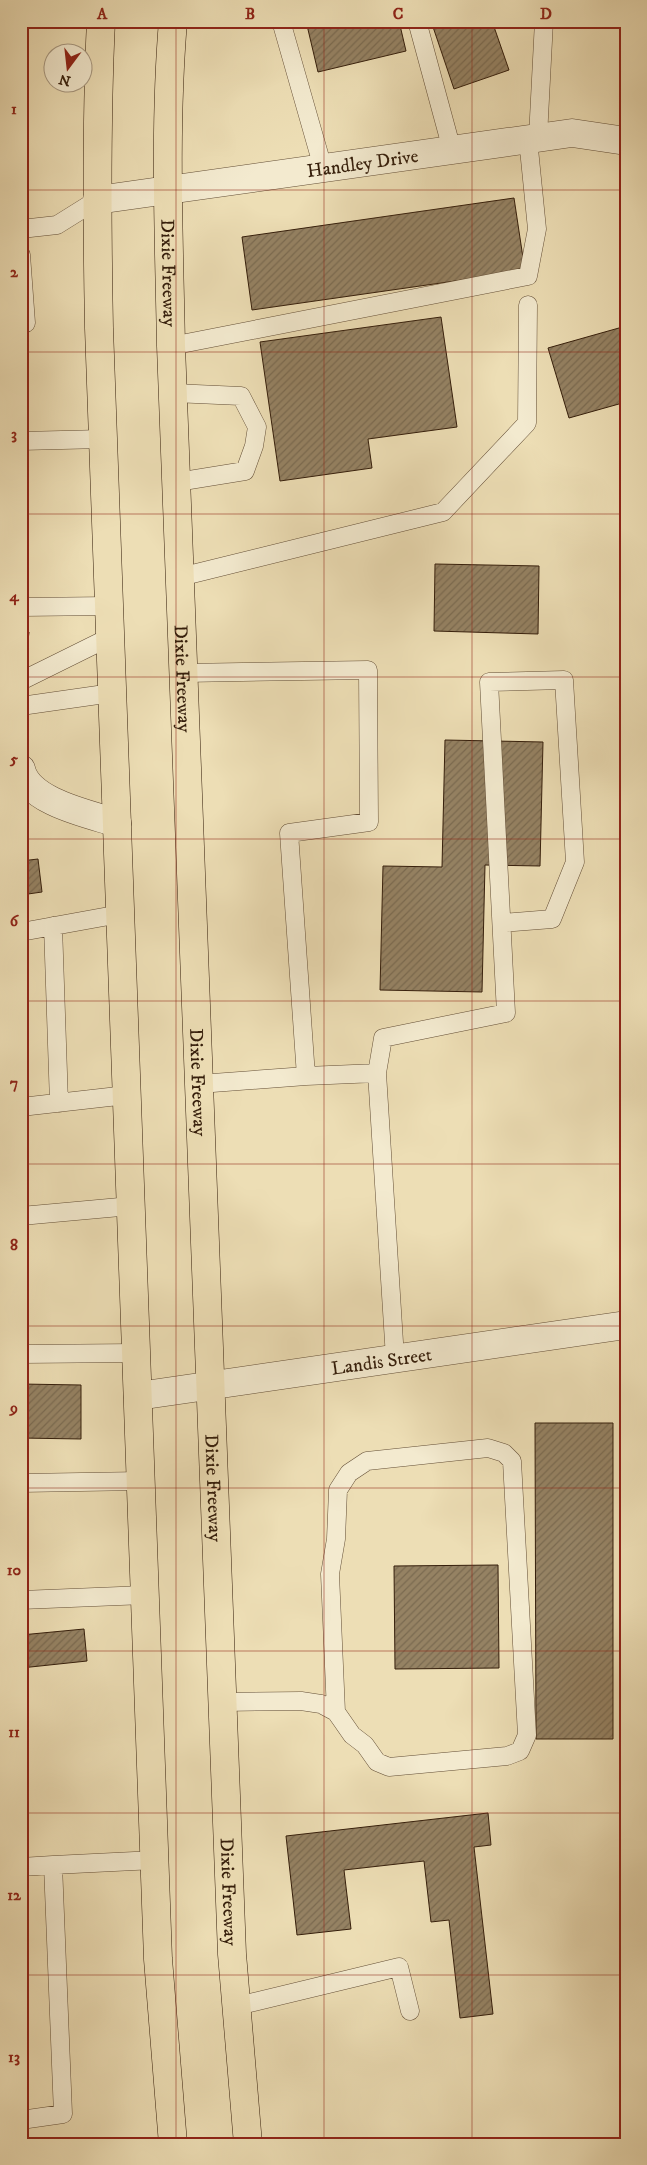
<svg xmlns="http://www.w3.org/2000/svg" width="647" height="2165" font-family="'IM FELL DW Pica',serif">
<defs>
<pattern id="building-hatch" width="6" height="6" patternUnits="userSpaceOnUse" patternTransform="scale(1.25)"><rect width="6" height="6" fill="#958263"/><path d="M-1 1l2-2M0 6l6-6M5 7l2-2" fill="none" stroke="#7a6a50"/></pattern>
</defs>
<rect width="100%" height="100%" fill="#eddeb5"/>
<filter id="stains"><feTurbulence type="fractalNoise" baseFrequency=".004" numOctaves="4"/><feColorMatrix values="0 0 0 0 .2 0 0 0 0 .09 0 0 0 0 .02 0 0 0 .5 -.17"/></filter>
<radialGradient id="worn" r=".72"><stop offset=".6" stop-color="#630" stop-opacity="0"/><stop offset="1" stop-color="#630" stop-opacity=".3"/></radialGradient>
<path fill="url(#building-hatch)" stroke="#351e0b" d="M306 21H399L406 51 318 72Z
M431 21H492L509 70 454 89Z
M514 198 525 271 252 310 242 237Z
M441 317 457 427 368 439 372 468 280 481 260 342Z
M626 326V402L569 418 548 348Z
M435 564 539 566 538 634 434 631Z
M21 631 29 632 25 665 21 664Z
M445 740 543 742 540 866 485 865 482 992 380 990 383 866 442 867Z
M38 859 42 892 21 895V861Z
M21 1384 81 1385V1439L21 1438Z
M535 1423H613V1739H536Z
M498 1565 499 1668 395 1669 394 1566Z
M84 1629 87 1661 21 1668V1635Z
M488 1813 491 1845 474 1847 493 2014 460 2018 449 1920 431 1922 424 1861 344 1870 351 1929 297 1935 286 1836Z"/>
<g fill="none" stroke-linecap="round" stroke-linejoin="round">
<defs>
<path id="lane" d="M281 21 323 168
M417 21 452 150
M538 137 544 21
M21 229 57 225 97 200
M21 255 26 323
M171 346 528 276 537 229 528 139
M173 393 241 396 257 427 254 446 245 471 177 482
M21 441 103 439
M180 577 443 512 527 423 528 305
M21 607 109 606
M184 673 368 670 369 822 289 833 306 1076 199 1084
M21 681 110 637
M21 706 112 693
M53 926 59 1103
M21 932 120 914
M377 1073 383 1038 506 1013 489 682 564 680 575 862 552 919 502 923
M306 1076 377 1073 395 1358
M21 1107 127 1095
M21 1216 131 1206
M21 1354 136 1353
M21 1483 141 1481
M21 1600 145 1595
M222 1702 301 1701 321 1704 336 1712 352 1735 365 1745 377 1762 389 1767 507 1756 520 1751 527 1735 512 1461 504 1453 488 1448 367 1461 349 1473 338 1490 336 1539 330 1574 336 1712
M21 1867 53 1865
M237 2006 399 1967 410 2011
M21 2120 63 2114 53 1865 155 1860"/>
<g id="street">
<path id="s1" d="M97 200 572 133 626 141"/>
<path d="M21 769C28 802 89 814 117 823"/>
<path id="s2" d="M138 1396 626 1325"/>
</g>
<g id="primary">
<path d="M101 21C96 124 97 226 99 328L158 1959 173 2144"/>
<path id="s3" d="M173 21C164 129 169 238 171 346L232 1954 248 2144"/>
</g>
</defs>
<use href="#lane" stroke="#634e36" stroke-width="19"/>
<use href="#street" stroke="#634e36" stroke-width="29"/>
<use href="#primary" stroke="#351e0b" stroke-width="29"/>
<use href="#lane" stroke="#f3eacf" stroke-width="18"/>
<use href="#street" stroke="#f3eacf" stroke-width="28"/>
<use href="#primary" stroke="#eddeb5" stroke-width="28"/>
</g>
<path fill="none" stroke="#8f2418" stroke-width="1" stroke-opacity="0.55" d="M176 21V2144M324 21V2144M472 21V2144M21 190H626M21 352H626M21 514H626M21 677H626M21 839H626M21 1001H626M21 1164H626M21 1326H626M21 1488H626M21 1651H626M21 1813H626M21 1975H626"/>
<g text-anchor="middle" stroke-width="4" stroke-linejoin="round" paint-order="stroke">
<g font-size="19" fill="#351e0b" stroke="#f3eacf">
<text dy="7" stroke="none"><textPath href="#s1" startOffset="268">Handley Drive</textPath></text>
<text dy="7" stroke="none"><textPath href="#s3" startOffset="252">Dixie Freeway</textPath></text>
<text dy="7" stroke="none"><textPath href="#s3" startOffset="658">Dixie Freeway</textPath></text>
<text dy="7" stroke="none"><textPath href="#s3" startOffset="1062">Dixie Freeway</textPath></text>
<text dy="7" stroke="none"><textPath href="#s2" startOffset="246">Landis Street</textPath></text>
<text dy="7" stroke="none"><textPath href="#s3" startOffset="1468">Dixie Freeway</textPath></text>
<text dy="7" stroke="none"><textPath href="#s3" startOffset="1872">Dixie Freeway</textPath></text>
</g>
</g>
<rect width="647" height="2165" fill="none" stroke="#eddeb5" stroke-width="55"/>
<g transform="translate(68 68) rotate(195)"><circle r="24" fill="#f3eacf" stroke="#a79881"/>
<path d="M0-4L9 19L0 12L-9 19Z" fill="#8f2418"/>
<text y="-8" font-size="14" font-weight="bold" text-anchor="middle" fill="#351e0b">N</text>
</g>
<rect x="28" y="28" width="592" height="2110" fill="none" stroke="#8f2418" stroke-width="2"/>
<g font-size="16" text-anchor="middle" font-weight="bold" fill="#8f2418">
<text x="102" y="19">A</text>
<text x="250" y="19">B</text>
<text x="398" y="19">C</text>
<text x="546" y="19">D</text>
<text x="14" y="114">1</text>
<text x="14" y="277">2</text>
<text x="14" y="439">3</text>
<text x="14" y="601">4</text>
<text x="14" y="764">5</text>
<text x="14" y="926">6</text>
<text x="14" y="1088">7</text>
<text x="14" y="1250">8</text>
<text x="14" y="1413">9</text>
<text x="14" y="1575">10</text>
<text x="14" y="1737">11</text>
<text x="14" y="1900">12</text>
<text x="14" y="2062">13</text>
</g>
<rect width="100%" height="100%" filter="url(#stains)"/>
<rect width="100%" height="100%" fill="url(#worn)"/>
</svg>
